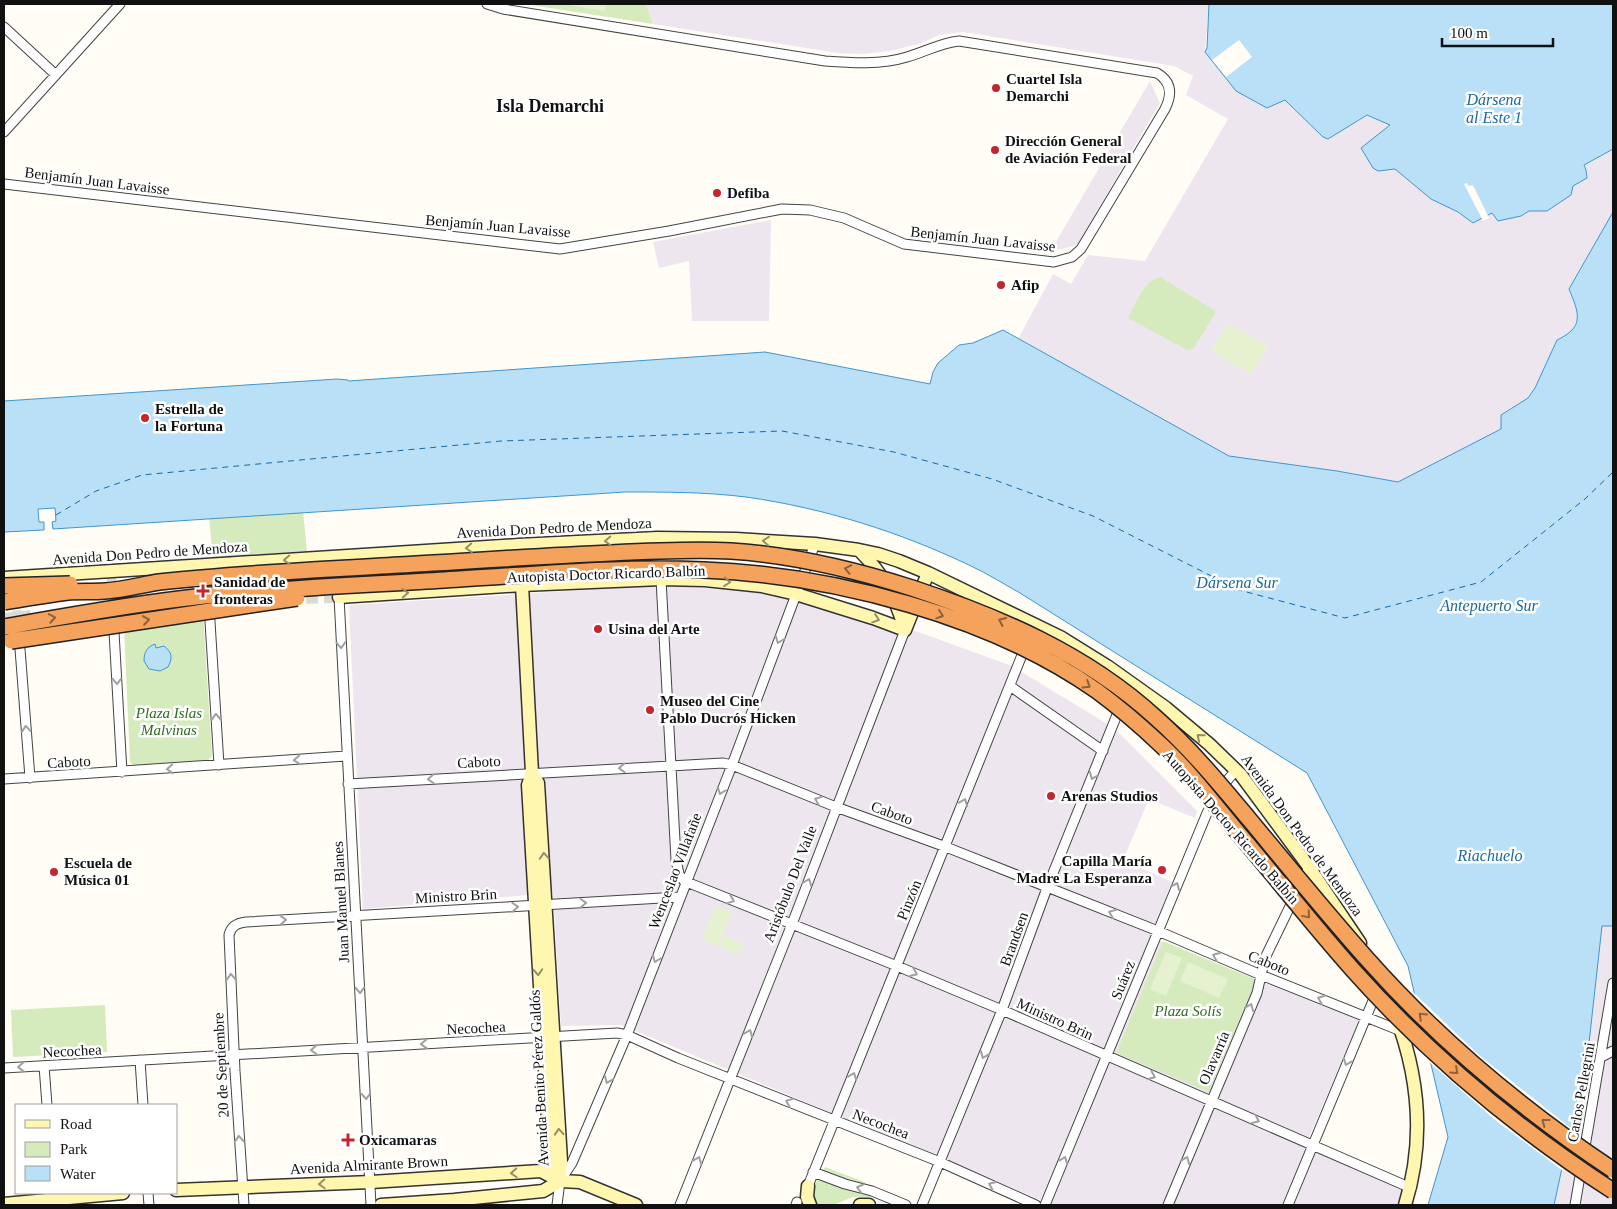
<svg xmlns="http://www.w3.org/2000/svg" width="1617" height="1209" font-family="Georgia,serif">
<rect width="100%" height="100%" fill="#fffdf5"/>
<path fill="#eee6ef" d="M646 4H1209L1205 52 1236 91 1285 100 1323 137 1328 139 1367 115 1391 125 1378 171 1395 169 1431 199 1458 212 1473 223 1492 213 1521 216 1529 211H1539L1573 186 1587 178 1584 165 1613 149V212L1569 289 1577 308 1578 317 1572 330 1566 336 1557 340 1535 388 1528 398 1501 415V429L1398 482 1337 471 1229 456 1018 339 1053 274 1071 284 1088 255 1145 261 1228 119 1186 95 1193 76 1174 66 963 32 939 35 922 43 890 51 862 54 838 53 653 24Z
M1150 81 1160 103 1077 245 1050 252Z
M771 220 769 321H692L689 261 659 268 653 242Z
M662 585 792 594 910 629 1012 666 1114 728 1197 811 1195 818 1149 799 1123 860 1172 882 1150 937 1359 1020 1305 1147 1403 1189 1396 1205H1053L621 1025 561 1026 553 893 363 909 349 605Z
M1602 926H1613V1205H1554L1589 1043Z"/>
<path fill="#d5ebbd" d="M524 4H646L653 24Z
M1160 277 1214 310 1215 314 1193 349 1187 350 1128 318C1136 304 1143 281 1160 277Z
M303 511 307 551 213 557 209 518Z
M203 613 212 756 207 761 135 767 130 762 124 626Z
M1163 941 1256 980 1209 1092 1116 1053Z
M105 1005 107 1052 13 1057 11 1010Z
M825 1167 867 1183C853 1186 835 1176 822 1171Z
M817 1179 877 1197H853L833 1205H815L810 1196Z"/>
<path fill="#e6f2cf" d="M563 4H606L605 11Z
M1228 323 1268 346 1251 374 1211 351Z
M715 906 732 912 718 946 702 940Z
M725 936 743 944 738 955 720 947Z
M1166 952 1182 958 1166 996 1150 989Z
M1188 962 1228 979 1219 998 1180 981Z"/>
<path fill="#b9e0f7" stroke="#3f96cf" d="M1209 4H1613V149L1584 165 1586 170 1587 178 1573 186 1571 195 1547 211H1529L1521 216 1498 221 1492 213 1473 223 1458 212 1431 199 1395 169 1378 171 1373 168 1361 148 1390 125 1367 115 1328 139 1323 137 1285 100 1267 108 1236 91 1205 52 1207 48Z
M1613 212V926H1602L1589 1043 1554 1205H1428L1448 1137 1408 966 1307 773 1020 593C1004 584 988 574 971 566 900 532 824 508 746 497 706 492 666 492 625 492L53 529 52 522 56 521 55 508 38 509 39 522H44V530L4 532V401L337 379 348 380 349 381 362 380 765 352 930 384 933 372 938 363 959 345 973 343 1003 330 1229 456 1337 471 1398 482 1501 429V415L1528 398 1535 388 1557 340C1585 327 1579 313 1569 289Z
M155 644 156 648 164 646C172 652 173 658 168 667L160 671 149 669 144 661C144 652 147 647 155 644Z"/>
<path fill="#fffdf5" d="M1239 40 1252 57 1226 77 1212 60Z
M1467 183 1469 186 1473 185 1489 218 1483 221 1464 184Z
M1412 991 1479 1055 1572 1129 1568 1148 1535 1123 1419 1023Z
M1420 1029 1473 1078 1568 1151 1563 1171 1495 1120 1428 1061Z"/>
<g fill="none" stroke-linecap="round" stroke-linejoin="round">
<path stroke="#1768a6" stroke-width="1" stroke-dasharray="6 5" stroke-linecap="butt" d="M56 515 96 491 142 475 501 441 782 431 894 452 992 479 1093 516 1239 590 1345 618 1481 582 1585 499 1613 472"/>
<path stroke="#dbdad3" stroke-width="9" stroke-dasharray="9 4.5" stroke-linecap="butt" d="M111 572 114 630
M16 597 18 629"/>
<path stroke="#dbdad3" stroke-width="12" stroke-dasharray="12 6" stroke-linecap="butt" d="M288 598 339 597
M4 619 31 616"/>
<defs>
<path id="minor" d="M4 27 56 75
M4 132 120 4
M4 184 560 249 669 231 782 209 810 210 844 218 904 244 1054 262 1072 257 1081 249 1165 109C1172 95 1172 82 1157 73L959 41C940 43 925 52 907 57 881 65 852 63 825 61L503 9 487 4
M207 574 219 765
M661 579 676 860 679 874 684 881 897 966 1002 1010 1411 1188
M339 597 371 1205
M114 632 122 772
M20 649 30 778
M1010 686 1103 751
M4 779 346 756
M348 784 670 766 723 763 732 765 836 807 946 847 1158 931 1261 975 1401 1031
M1601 1057 1613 1051
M140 1060 143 1105
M44 1066 47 1105
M4 1068 617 1033 627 1035 678 1058 940 1162 1036 1205
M813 1172 845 1184 872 1191 906 1205
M808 1186 1026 645
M148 1193 149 1205
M244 1205 235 1071 229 935C231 926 237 923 246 922L679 897
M557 1205 560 1181 572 1163 627 1035 732 765 815 544
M680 1205 792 924 905 630
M796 1205 797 1202
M922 1205 1002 1010 1047 888 1127 690
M1045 1205 1207 813 1220 789 1236 770
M1168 1205 1257 993 1265 958 1309 867
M1288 1205 1377 991
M1575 1205 1613 983"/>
<path id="secondary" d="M860 551C883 574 896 598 905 630
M4 578 518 545 657 538 736 539 815 544 859 550 878 554 899 561 928 573 1062 638 1107 666 1166 708 1209 744 1241 775 1309 867 1360 943
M522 585 532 773 528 785 550 1154 560 1181
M339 597 522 585 661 579 705 580 762 586 796 594 873 618 905 630
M905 630 928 573
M532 773 538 783 561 1161 560 1179
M1378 976C1415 1049 1430 1125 1405 1205
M808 1186 807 1197 810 1205
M176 1190 371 1182 541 1171 560 1181 580 1182 636 1205
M4 1204 123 1193
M381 1205 454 1200 543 1191 560 1181
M860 1205H869"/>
</defs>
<use href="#minor" stroke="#444" stroke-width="11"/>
<use href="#secondary" stroke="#333" stroke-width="15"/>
<use href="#minor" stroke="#fff" stroke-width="9"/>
<use href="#secondary" stroke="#fff6b0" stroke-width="12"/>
<defs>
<path id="motorway-bridge" d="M4 586 70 584
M4 602C25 598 46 595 68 592 80 591 92 592 105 591 123 590 141 585 159 582 239 573 319 570 399 565 470 561 541 556 611 553 651 551 692 549 731 551 794 555 852 569 912 588 1000 617 1086 654 1155 717 1190 748 1219 783 1249 819 1288 866 1327 914 1368 960 1440 1041 1523 1110 1613 1170
M4 627C67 616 131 604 196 597 279 588 362 585 445 580 531 575 618 566 704 570 833 575 991 616 1097 691 1120 708 1141 726 1161 745 1188 770 1211 800 1234 828 1274 875 1312 924 1353 970 1429 1055 1517 1129 1613 1191
M11 641 297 598"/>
</defs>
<use href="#motorway-bridge" stroke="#222" stroke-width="18" stroke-linecap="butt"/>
<use href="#motorway-bridge" stroke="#f5a25d" stroke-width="15"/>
</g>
<defs><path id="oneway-chevron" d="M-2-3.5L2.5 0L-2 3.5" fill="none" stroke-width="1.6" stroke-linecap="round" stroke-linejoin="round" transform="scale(1.25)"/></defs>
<g stroke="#948f68">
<use href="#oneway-chevron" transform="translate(608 541) rotate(177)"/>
<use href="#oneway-chevron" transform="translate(766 541) rotate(-176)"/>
<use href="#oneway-chevron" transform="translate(469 548) rotate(176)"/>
<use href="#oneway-chevron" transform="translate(287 560) rotate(176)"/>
<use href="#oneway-chevron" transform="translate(727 582) rotate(5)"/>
<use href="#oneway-chevron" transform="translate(405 593) rotate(-3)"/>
<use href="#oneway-chevron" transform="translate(876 619) rotate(19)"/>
<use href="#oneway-chevron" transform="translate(1200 737) rotate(-140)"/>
<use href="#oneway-chevron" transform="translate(544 856) rotate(-94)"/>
<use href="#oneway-chevron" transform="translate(538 972) rotate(87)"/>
<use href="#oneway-chevron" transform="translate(559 1132) rotate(-94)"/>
<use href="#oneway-chevron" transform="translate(514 1173) rotate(177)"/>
<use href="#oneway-chevron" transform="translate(322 1184) rotate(177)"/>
</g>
<g stroke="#8e613b">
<use href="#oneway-chevron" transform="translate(848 569) rotate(-168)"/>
<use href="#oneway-chevron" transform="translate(940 615) rotate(19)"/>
<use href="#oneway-chevron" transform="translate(52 618) rotate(-10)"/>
<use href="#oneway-chevron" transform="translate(146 620) rotate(-8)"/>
<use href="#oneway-chevron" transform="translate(1002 621) rotate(-156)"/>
<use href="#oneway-chevron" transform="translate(1087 685) rotate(32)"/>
<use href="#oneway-chevron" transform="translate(1307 915) rotate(50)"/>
<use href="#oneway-chevron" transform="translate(1422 1016) rotate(-136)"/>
<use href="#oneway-chevron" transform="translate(1455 1071) rotate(42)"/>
<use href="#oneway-chevron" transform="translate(1545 1122) rotate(-143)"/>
</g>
<g stroke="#a0a0a0">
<use href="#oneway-chevron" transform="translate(779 640) rotate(111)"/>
<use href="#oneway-chevron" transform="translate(341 645) rotate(87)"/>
<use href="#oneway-chevron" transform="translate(117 681) rotate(87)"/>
<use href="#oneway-chevron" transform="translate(216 717) rotate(-93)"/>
<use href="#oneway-chevron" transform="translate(26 729) rotate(-95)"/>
<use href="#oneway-chevron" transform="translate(297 760) rotate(176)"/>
<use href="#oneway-chevron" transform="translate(622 768) rotate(177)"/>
<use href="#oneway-chevron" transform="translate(170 769) rotate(176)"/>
<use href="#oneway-chevron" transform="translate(1093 776) rotate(112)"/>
<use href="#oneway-chevron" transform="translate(431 779) rotate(177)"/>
<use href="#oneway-chevron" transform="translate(721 791) rotate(111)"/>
<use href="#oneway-chevron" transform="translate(818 800) rotate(-158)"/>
<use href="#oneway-chevron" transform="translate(964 802) rotate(-68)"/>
<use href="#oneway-chevron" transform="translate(808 882) rotate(-69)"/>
<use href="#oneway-chevron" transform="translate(1176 886) rotate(-67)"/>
<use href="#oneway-chevron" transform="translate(731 900) rotate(21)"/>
<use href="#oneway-chevron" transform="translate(583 903) rotate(-3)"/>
<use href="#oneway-chevron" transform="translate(515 907) rotate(-3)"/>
<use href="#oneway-chevron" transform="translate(1112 913) rotate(-158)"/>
<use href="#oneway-chevron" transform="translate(283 920) rotate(-3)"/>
<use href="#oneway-chevron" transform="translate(1216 956) rotate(-157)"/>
<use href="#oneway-chevron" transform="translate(656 959) rotate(111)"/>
<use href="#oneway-chevron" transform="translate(914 973) rotate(23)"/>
<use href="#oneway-chevron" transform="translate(231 977) rotate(-93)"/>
<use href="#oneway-chevron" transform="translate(360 990) rotate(87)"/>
<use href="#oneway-chevron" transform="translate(1321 999) rotate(-158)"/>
<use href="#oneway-chevron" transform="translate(1250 1007) rotate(-67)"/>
<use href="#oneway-chevron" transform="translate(749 1033) rotate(-68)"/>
<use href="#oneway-chevron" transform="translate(424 1044) rotate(177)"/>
<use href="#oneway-chevron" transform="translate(314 1050) rotate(177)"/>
<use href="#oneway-chevron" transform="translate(984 1055) rotate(112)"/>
<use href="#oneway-chevron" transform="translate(1347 1062) rotate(112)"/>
<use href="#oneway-chevron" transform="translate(21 1067) rotate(177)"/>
<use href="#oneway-chevron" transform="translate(853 1076) rotate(-68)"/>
<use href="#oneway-chevron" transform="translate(1152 1076) rotate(23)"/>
<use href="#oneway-chevron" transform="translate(608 1080) rotate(113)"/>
<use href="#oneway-chevron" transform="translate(366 1096) rotate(87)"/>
<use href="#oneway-chevron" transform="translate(789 1102) rotate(-158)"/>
<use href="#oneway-chevron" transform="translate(1256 1120) rotate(24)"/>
<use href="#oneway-chevron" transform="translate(239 1139) rotate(-94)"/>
<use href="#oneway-chevron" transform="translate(698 1160) rotate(-68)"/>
<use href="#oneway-chevron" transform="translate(1064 1160) rotate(-67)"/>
<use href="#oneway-chevron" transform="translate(1186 1160) rotate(-68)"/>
<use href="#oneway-chevron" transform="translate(992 1185) rotate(-156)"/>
<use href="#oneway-chevron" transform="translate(860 1188) rotate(-166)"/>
</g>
<g fill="#c4262e" stroke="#fff" stroke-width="2">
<circle cx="996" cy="88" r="5"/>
<circle cx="995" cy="150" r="5"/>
<circle cx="717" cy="193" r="5"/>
<circle cx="1001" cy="285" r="5"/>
<circle cx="145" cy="418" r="5"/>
<path d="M200.5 583.5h5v5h5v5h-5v5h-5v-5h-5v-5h5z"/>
<circle cx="598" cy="629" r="5"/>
<circle cx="650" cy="710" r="5"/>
<circle cx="1051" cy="796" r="5"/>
<circle cx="1162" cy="870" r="5"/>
<circle cx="54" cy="872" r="5"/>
<path d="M345.5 1132.5h5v5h5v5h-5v5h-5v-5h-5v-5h5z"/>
</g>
<g text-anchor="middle" stroke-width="5" stroke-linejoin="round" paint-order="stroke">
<g font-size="15" font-weight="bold" fill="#111" stroke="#fff" text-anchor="start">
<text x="1006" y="84">Cuartel Isla<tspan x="1006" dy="17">Demarchi</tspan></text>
<text x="1005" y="146">Dirección General<tspan x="1005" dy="17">de Aviación Federal</tspan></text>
<text x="727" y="198">Defiba</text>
<text x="1011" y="290">Afip</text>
<text x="155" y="414">Estrella de<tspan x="155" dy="17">la Fortuna</tspan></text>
<text x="214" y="587">Sanidad de<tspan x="214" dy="17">fronteras</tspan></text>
<text x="608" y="634">Usina del Arte</text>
<text x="660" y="706">Museo del Cine<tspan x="660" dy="17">Pablo Ducrós Hicken</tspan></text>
<text x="1061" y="801">Arenas Studios</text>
<text x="1152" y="866" text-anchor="end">Capilla María<tspan x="1152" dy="17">Madre La Esperanza</tspan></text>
<text x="64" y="868">Escuela de<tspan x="64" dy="17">Música 01</tspan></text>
<text x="359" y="1145">Oxicamaras</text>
</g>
<g font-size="15" fill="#111" stroke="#fff">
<text transform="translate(97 181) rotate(7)" y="5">Benjamín Juan Lavaisse</text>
<text transform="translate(498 226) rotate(5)" y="5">Benjamín Juan Lavaisse</text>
<text transform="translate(983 239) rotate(6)" y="5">Benjamín Juan Lavaisse</text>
<text transform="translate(554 528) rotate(-3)" y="5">Avenida Don Pedro de Mendoza</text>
<text transform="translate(150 553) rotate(-4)" y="5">Avenida Don Pedro de Mendoza</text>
<text transform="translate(606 574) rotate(-2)" y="5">Autopista Doctor Ricardo Balbín</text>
<text transform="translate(69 762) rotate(-3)" y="5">Caboto</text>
<text transform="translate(479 762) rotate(-3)" y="5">Caboto</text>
<text transform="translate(892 813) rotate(20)" y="5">Caboto</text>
<text transform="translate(1231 827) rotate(49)" y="5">Autopista Doctor Ricardo Balbín</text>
<text transform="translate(1302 835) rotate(54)" y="5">Avenida Don Pedro de Mendoza</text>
<text transform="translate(675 871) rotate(-69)" y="5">Wenceslao Villafañe</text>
<text transform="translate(790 884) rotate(-69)" y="5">Aristóbulo Del Valle</text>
<text transform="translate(456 896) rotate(-3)" y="5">Ministro Brin</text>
<text transform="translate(909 900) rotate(-68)" y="5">Pinzón</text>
<text transform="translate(341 902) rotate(-93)" y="5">Juan Manuel Blanes</text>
<text transform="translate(1014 939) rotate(-70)" y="5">Brandsen</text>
<text transform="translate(1269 963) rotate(22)" y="5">Caboto</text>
<text transform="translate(1123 980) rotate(-68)" y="5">Suárez</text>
<text transform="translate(1055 1019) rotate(24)" y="5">Ministro Brin</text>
<text transform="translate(476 1028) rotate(-3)" y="5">Necochea</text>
<text transform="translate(72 1051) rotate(-3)" y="5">Necochea</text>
<text transform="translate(1214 1058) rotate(-67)" y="5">Olavarría</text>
<text transform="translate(221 1065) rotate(-93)" y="5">20 de Septiembre</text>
<text transform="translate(539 1078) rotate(-93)" y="5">Avenida Benito Pérez Galdós</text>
<text transform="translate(1581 1092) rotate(-80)" y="5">Carlos Pellegrini</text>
<text transform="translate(881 1124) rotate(21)" y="5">Necochea</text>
<text transform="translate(369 1165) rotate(-3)" y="5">Avenida Almirante Brown</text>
</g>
<g font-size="15" font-style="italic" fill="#2f6b1f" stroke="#fff">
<text x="169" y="718">Plaza Islas<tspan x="169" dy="17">Malvinas</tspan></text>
<text x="1188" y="1016">Plaza Solís</text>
</g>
<g font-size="16" font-style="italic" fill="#1768a6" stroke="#fff">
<text x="1494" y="105">Dársena<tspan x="1494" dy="18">al Este 1</tspan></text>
<text x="1237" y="588">Dársena Sur</text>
<text x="1489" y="611">Antepuerto Sur</text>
<text x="1490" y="861">Riachuelo</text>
</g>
<g font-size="18" font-weight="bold" fill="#111" stroke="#fff">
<text x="550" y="112">Isla Demarchi</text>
</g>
</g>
<rect width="1617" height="1209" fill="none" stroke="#111111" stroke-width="10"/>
<rect x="15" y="1104" width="162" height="90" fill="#ffffff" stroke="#a0a0a0"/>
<rect x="25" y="1120" width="25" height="8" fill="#fff6b0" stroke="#a0a0a0"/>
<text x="60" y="1129" font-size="15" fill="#111111">Road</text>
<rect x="25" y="1142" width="25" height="15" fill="#d5ebbd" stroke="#a0a0a0"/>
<text x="60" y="1154" font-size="15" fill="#111111">Park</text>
<rect x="25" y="1166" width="25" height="15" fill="#b9e0f7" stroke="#a0a0a0"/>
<text x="60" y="1179" font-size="15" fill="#111111">Water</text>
<path d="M1442 38v8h111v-8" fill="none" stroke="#111111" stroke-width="2.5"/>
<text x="1450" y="38" font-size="15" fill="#111111" stroke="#ffffff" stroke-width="4" paint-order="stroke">100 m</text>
</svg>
